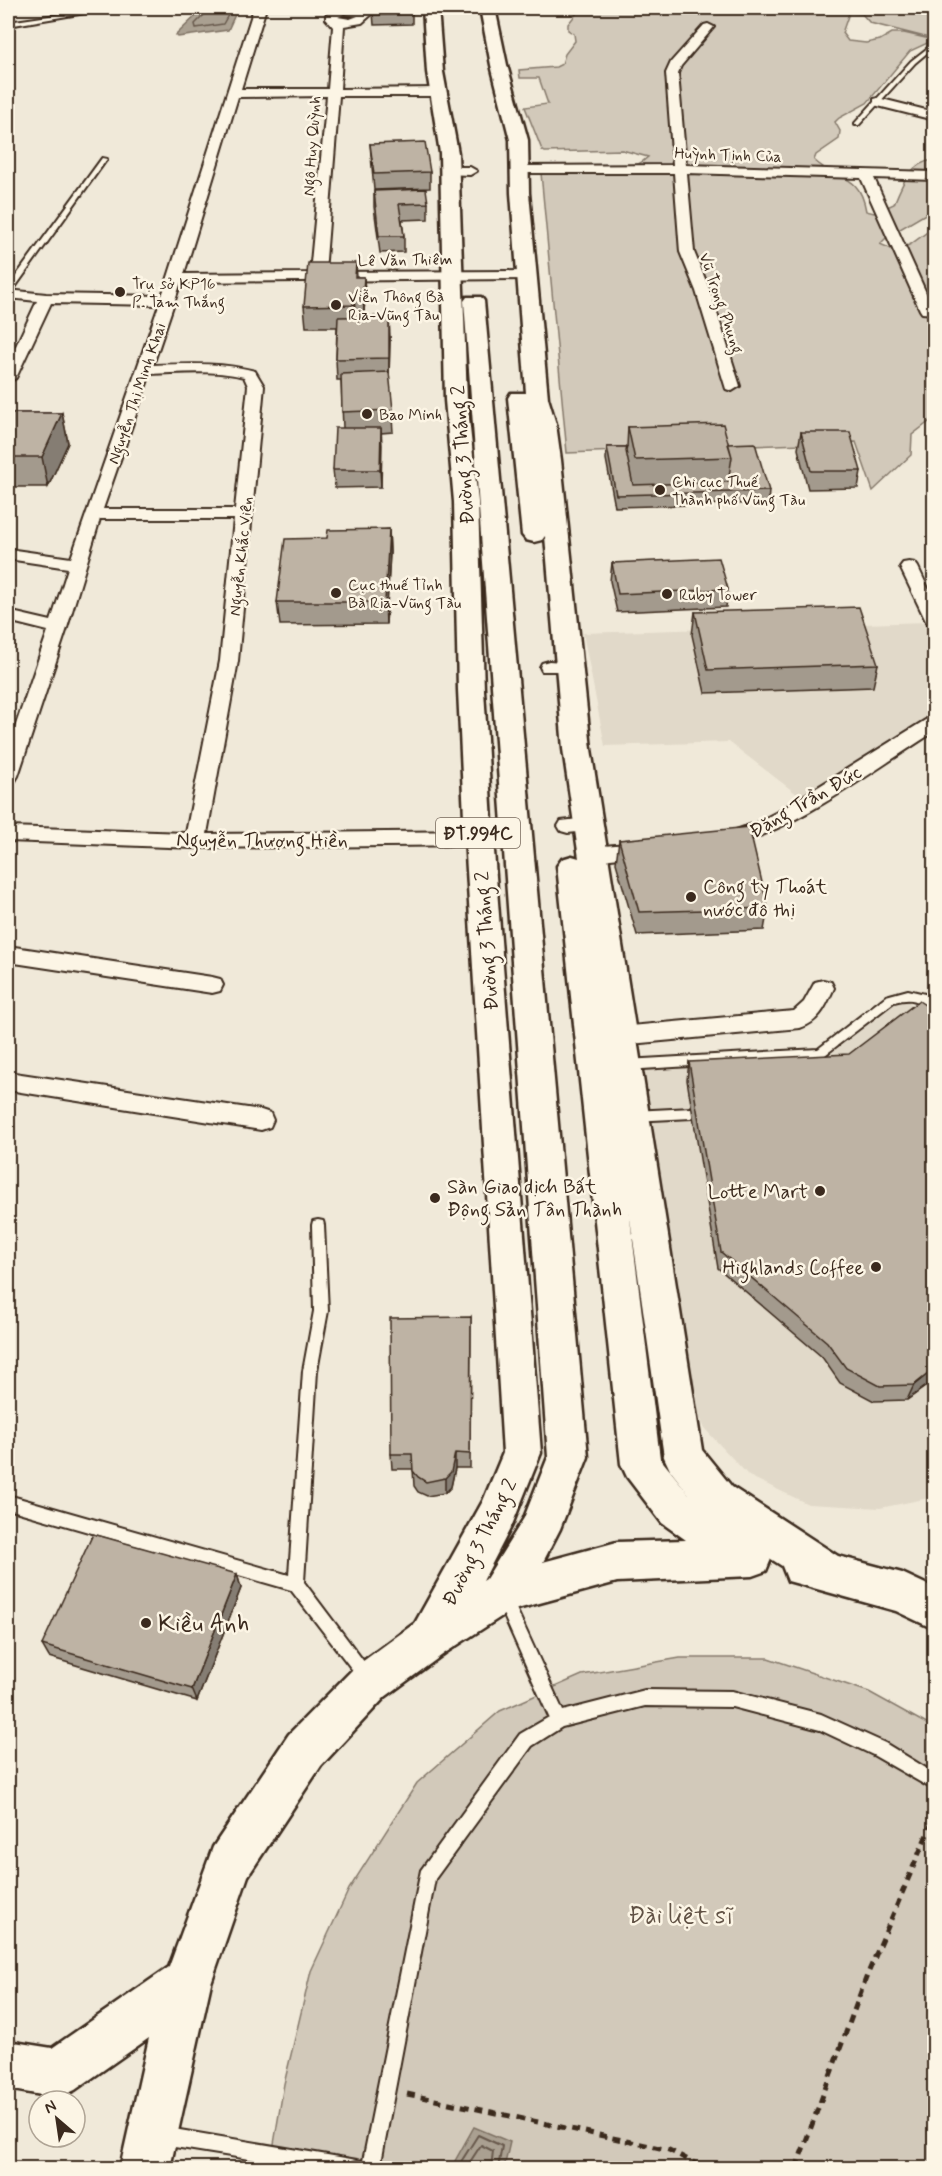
<svg xmlns="http://www.w3.org/2000/svg" width="942" height="2176" font-family="Mynerve,sans-serif">
<rect width="100%" height="100%" fill="#f0e9d9"/>
<filter id="ink" filterUnits="userSpaceOnUse"><feTurbulence type="fractalNoise" baseFrequency=".0167" numOctaves="2"/><feDisplacementMap in="SourceGraphic" scale="12" xChannelSelector="R" yChannelSelector="G"/><feConvolveMatrix kernelMatrix="1 2 1 2 8 2 1 2 1" color-interpolation-filters="sRGB"/></filter>
<g filter="url(#ink)">
<path fill="#e1d9c9" d="M926 622 934 644V716L802 798 729 742 605 746 583 633Z
M903 998 934 1020V1497L880 1508 808 1504 749 1476 705 1429 687 1391 636 1070 825 1058Z"/>
<path fill="#d2c9ba" stroke="#867a6c" stroke-width="1.5" d="M581 8H934L933 39 870 23 862 14 849 13 842 33 848 41 866 43 880 40 892 33H904L934 40 910 51 867 103 839 118 835 122 840 131 839 139 816 155 814 160C836 182 859 170 866 211L874 213 894 204C902 184 910 162 934 160V209L888 236 880 244 896 251 911 244 934 227V298L930 302 926 312 934 319V341L929 344 934 346V368L929 370 934 400V418L912 435 911 455 873 491 856 442 567 453 541 173C574 153 619 185 648 157L622 150 545 152 542 150 525 107 548 104 539 78H520L519 70 556 67 562 64 565 54 575 41 574 34 568 30V24Z
M680 1658H768L869 1692 934 1728V2168H270L284 2084 311 1971 349 1889 417 1783 500 1711 582 1675Z"/>
<path fill="#aaa091" stroke="#7e7163" stroke-width="1.5" d="M204 8H238L228 30 178 37 176 35Z
M474 2127 510 2142 504 2168H451Z"/>
<g fill="none" stroke-linecap="round" stroke-linejoin="round">
<path stroke="#67594c" stroke-width="1.5" d="M207 8 206 13 195 24 196 28 223 24 232 8"/>
<path stroke="#67594c" stroke-width="2" d="M457 2168 478 2135 502 2146 498 2168
M466 2168 481 2145 493 2151 491 2168"/>
<defs>
<path id="service" d="M104 8H115L8 26V22Z
M934 43V47L915 63 859 125H855V123L911 61Z
M102 158 107 159 11 293H8V287Z
M908 990 929 995 934 999V1008C915 1003 917 996 894 1002L821 1058 626 1070 620 1065 626 1060 818 1049 886 996Z
M692 1108 696 1110 698 1113 696 1116 692 1118 633 1121 629 1119 627 1116 629 1113 633 1111Z
M318 1220 323 1221 324 1225 328 1311 317 1371 304 1582 371 1671 374 1676 371 1681 366 1684 361 1681 291 1590 8 1509V1495L289 1575 303 1371 314 1311 312 1225 313 1221Z
M504 1591 509 1593 563 1711 645 1690 732 1691 821 1714 885 1743 934 1773V1790L873 1755 820 1730 732 1707 645 1706 562 1727 532 1746 435 1879 380 2168H305L162 2145 156 2142 153 2136 156 2130 162 2127 363 2161 421 1870 520 1734 549 1717 496 1598 499 1593Z"/>
<path id="minor" d="M254 8H266L241 89H328L333 27 326 19V15C338 5 359 4 371 15L362 23 344 26 340 89 439 88 445 92 439 96H339L325 272 528 271 535 275 528 279 181 282 153 365C188 364 221 362 255 371L264 386 238 661 207 834 479 831 516 822 523 824 526 829 523 834 479 845 195 848 8 841V827L186 833 220 661 234 519H100L67 628 18 776 15 781 8 783V748L48 631 8 621V611L51 621 68 568 8 559V549L71 558 159 305 51 303 16 378 8 383V363L37 301 8 298V290L46 294 162 296ZM344 14 358 16 350 19 338 17ZM327 96 310 273 184 274 238 97ZM171 373C195 372 220 371 244 377L248 386 235 509H103L150 374Z
M708 24 714 27 681 66 678 73 686 165 934 172V180L874 178 932 306H934V314L922 313 920 310 861 178 687 173 694 252 710 291 740 386 732 391 726 389 696 291 680 252 674 173H516L514 170 521 166 673 165 666 73 671 62 704 25Z
M878 98 934 112V120L874 105V99Z
M450 167H470L477 171 470 175 445 174 443 171 445 168Z
M909 562 915 563 918 567 934 601V624L927 623 925 619 900 567 903 563Z
M549 661 575 663 577 667 575 671H542L540 667 542 663Z
M934 717V732C866 775 799 828 720 850L713 848 709 843 713 838 756 823 781 810 927 719Z
M588 818 595 820 598 825 595 830 568 833 561 831 558 826 561 821Z
M650 842 657 844 661 849 657 854 592 861 585 859 581 854 585 849 592 847Z
M8 946 212 977 220 979 223 985 220 991 212 993 8 962Z
M823 980 831 982 834 988C826 1005 820 1022 800 1028L620 1045 612 1042 608 1036 612 1030 620 1027 794 1011 804 1002 815 982Z
M8 1072 261 1110 270 1113 273 1120 270 1127 261 1130 8 1090Z"/>
<path id="primary" d="M423 8H438L443 72 458 153 467 400 478 502 484 690 493 838 541 1453 512 1525 483 1581 486 1579 524 1518 548 1457 464 301 467 297H481L484 301 588 1457 560 1529 543 1562 617 1542 686 1540 662 1523 627 1477 621 1464 557 866 562 859 572 856 579 858 563 749 545 536 542 540 534 542 526 540 522 535 508 398 511 393H526L511 193 510 140 491 65 480 8H495L507 65 528 140 529 193 548 398 556 424 561 460 591 749 702 1450 732 1487 838 1556 902 1573 934 1588V1629L896 1611 788 1581 782 1566 771 1559 766 1571 752 1576 617 1582 510 1611 445 1653 385 1697 321 1766 248 1876 211 1983 170 2168H120L149 2038 75 2090 58 2098 8 2089V2041L52 2048 169 1967 213 1847 289 1734 355 1667 415 1623 483 1501 503 1453 465 838 458 690 454 502 445 400 440 153 427 72ZM629 1211 664 1457 670 1470 692 1498 660 1458Z"/>
</defs>
<use href="#service" stroke="#3b2a1e" stroke-width="4"/>
<use href="#minor" stroke="#3b2a1e" stroke-width="4"/>
<use href="#primary" stroke="#3b2a1e" stroke-width="5"/>
<path stroke="#3b2a1e" stroke-width="5" stroke-dasharray="8 6" stroke-linecap="butt" d="M407 2094 669 2150 704 2168
M796 2168 866 1978 934 1818"/>
<use href="#service" fill="#fcf5e5" fill-rule="evenodd"/>
<use href="#minor" fill="#fcf5e5" fill-rule="evenodd"/>
<use href="#primary" fill="#fcf5e5" fill-rule="evenodd"/>
</g>
<path fill="#a39a8d" stroke="#3b2a1e" stroke-width="1.5" d="M371 8H417V13H412V24L374 25 373 13H371Z
M370 144 430 172V188L374 190Z
M374 191 428 203V219L402 220 404 236V252L380 253 374 207Z
M356 263 357 277H364L365 298 364 312H355V316L390 337 389 375 393 432 381 433V487L335 488 333 470 343 428 341 380H337L336 359 337 327H306L304 306Z
M8 413H62L68 443 48 487H8Z
M628 427 728 444 769 491 768 503 615 507 606 459 607 447H627Z
M801 432 861 471 858 488 808 489 798 449Z
M389 529 390 552 386 624 280 625 277 602 327 538Z
M612 563 728 589 726 607 617 612 610 581Z
M695 612 878 664 873 687 705 693 692 635Z
M619 840 768 908 764 930 637 935 616 863Z
M689 1062 933 1381 907 1400 874 1401 840 1383 822 1357 718 1268 687 1080Z
M471 1317 470 1468H455L451 1487 445 1493 427 1496 418 1492 414 1486 413 1469H392L391 1454Z
M237 1574 241 1588 197 1701 49 1657 42 1645Z"/>
<path fill="#857d73" stroke="#3b2a1e" stroke-width="1.5" d="M364 277 365 298 364 312 363 291Z
M354 291 355 312 354 327 353 305Z
M389 316 390 337 389 379Z
M62 413 68 443 48 487 42 457Z
M381 428 382 445 381 487 380 470Z
M389 529 390 552 386 624 385 602Z
M934 1369V1378L933 1381 907 1400 914 1385Z
M455 1453V1468L451 1487 445 1493V1478Z
M237 1574 241 1588 197 1701 192 1689Z
M8 1703 13 1712 8 1732Z"/>
<path fill="#beb3a4" stroke="#3b2a1e" stroke-width="1.5" d="M373 8H411L412 14 374 15Z
M425 142 430 172 374 174 370 144Z
M426 189 428 203 399 204 404 236H379L374 191Z
M308 263H356L355 277H364L363 291H354L353 305 304 306Z
M389 316V358L336 359 338 317Z
M389 372 393 410 342 412 341 374Z
M8 413H62L42 457H8Z
M723 424 732 457 635 460 628 427Z
M335 428H381L380 470H333Z
M801 432H850L861 471H811Z
M755 443 769 491 616 495 607 447H627L626 451 633 485 728 482 732 457 728 444Z
M389 529 385 602H277L285 539 327 538 328 530Z
M719 558 728 589 618 594 612 563Z
M859 607 878 664 708 670 695 612Z
M749 827 768 908 639 912 619 840Z
M919 1001 934 1011V1369L914 1385 880 1386 846 1368 827 1342 721 1252 689 1062 849 1054Z
M471 1317 470 1454 455 1453 451 1472 445 1478 426 1482 418 1477 413 1471 412 1454H391L390 1318Z
M93 1534 237 1574 192 1689 42 1645Z"/>
</g>
<g fill="#3b2a1e" stroke="#fcf5e5" stroke-width="2">
<circle cx="120" cy="292" r="6"/>
<circle cx="336" cy="305" r="6"/>
<circle cx="367" cy="414" r="6"/>
<circle cx="660" cy="490" r="6"/>
<circle cx="336" cy="593" r="6"/>
<circle cx="667" cy="594" r="6"/>
<circle cx="691" cy="897" r="6"/>
<circle cx="820" cy="1191" r="6"/>
<circle cx="435" cy="1198" r="6"/>
<circle cx="876" cy="1267" r="6"/>
<circle cx="146" cy="1623" r="6"/>
</g>
<g text-anchor="middle" stroke-width="5" stroke-linejoin="round" paint-order="stroke">
<g font-size="16" fill="#3b2a1e" stroke="#fcf5e5">
<text transform="translate(311 146) rotate(-86)" y="6">Ngô Huy Quỳnh</text>
<text transform="translate(728 154) rotate(2)" y="6">Huỳnh Tịnh Của</text>
<text transform="translate(405 259) rotate(-1)" y="6">Lê Văn Thiêm</text>
<text transform="translate(722 303) rotate(71)" y="6">Vũ Trọng Phụng</text>
<text transform="translate(136 393) rotate(-71)" y="6">Nguyễn Thị Minh Khai</text>
<text transform="translate(240 556) rotate(-84)" y="6">Nguyễn Khắc Viện</text>
</g>
<g font-size="16" fill="#3b2a1e" stroke="#fcf5e5" text-anchor="start">
<text x="132" y="289">Trụ sở KP16<tspan x="132" dy="18">P. Tam Thắng</tspan></text>
<text x="348" y="302">Viễn Thông Bà<tspan x="348" dy="18">Rịa-Vũng Tàu</tspan></text>
<text x="379" y="420">Bao Minh</text>
<text x="672" y="487">Chi cục Thuế<tspan x="672" dy="18">Thành phố Vũng Tàu</tspan></text>
<text x="348" y="590">Cục thuế Tỉnh<tspan x="348" dy="18">Bà Rịa-Vũng Tàu</tspan></text>
<text x="679" y="600">Ruby Tower</text>
</g>
<rect fill="#fcf5e5" stroke="#75675a" stroke-width="1.5" x="436" y="818" width="84" height="30" rx="4.5"/>
<g font-size="18" font-weight="bold" fill="#3b2a1e">
<text x="478" y="839">ĐT.994C</text>
</g>
<g font-size="20" fill="#3b2a1e" stroke="#fcf5e5">
<text transform="translate(462 455) rotate(-94)" y="7">Đường 3 Tháng 2</text>
<text transform="translate(805 801) rotate(-30)" y="7">Đặng Trần Đức</text>
<text x="262" y="847">Nguyễn Thượng Hiền</text>
<text transform="translate(486 941) rotate(-94)" y="7">Đường 3 Tháng 2</text>
<text transform="translate(479 1542) rotate(-63)" y="7">Đường 3 Tháng 2</text>
</g>
<g font-size="20" fill="#3b2a1e" stroke="#fcf5e5" text-anchor="start">
<text x="703" y="893">Công ty Thoát<tspan x="703" dy="23">nước đô thị</tspan></text>
<text x="447" y="1193">Sàn Giao dịch Bất<tspan x="447" dy="23">Động Sản Tân Thành</tspan></text>
<text x="808" y="1198" text-anchor="end">Lotte Mart</text>
<text x="864" y="1274" text-anchor="end">Highlands Coffee</text>
</g>
<g font-size="24" fill="#3b2a1e" stroke="#fcf5e5" text-anchor="start">
<text x="158" y="1631">Kiều Anh</text>
</g>
<g font-size="24" fill="#615245" stroke="#fcf5e5">
<text x="681" y="1923">Đài liệt sĩ</text>
</g>
</g>
<rect width="942" height="2176" fill="none" stroke="#fcf5e5" stroke-width="30"/>
<rect x="15" y="15" width="912" height="2146" fill="none" stroke="#3b2a1e" stroke-width="2" filter="url(#ink)"/>
<g transform="translate(57 2119) rotate(331)"><circle r="28" fill="#fcf5e5" stroke="#afa495" stroke-width="1.5"/>
<path d="M0-4.5L10 22L0 15L-10 22Z" fill="#3b2a1e"/>
<text y="-9" font-size="16" font-weight="bold" text-anchor="middle" fill="#3b2a1e">N</text>
</g>
</svg>
